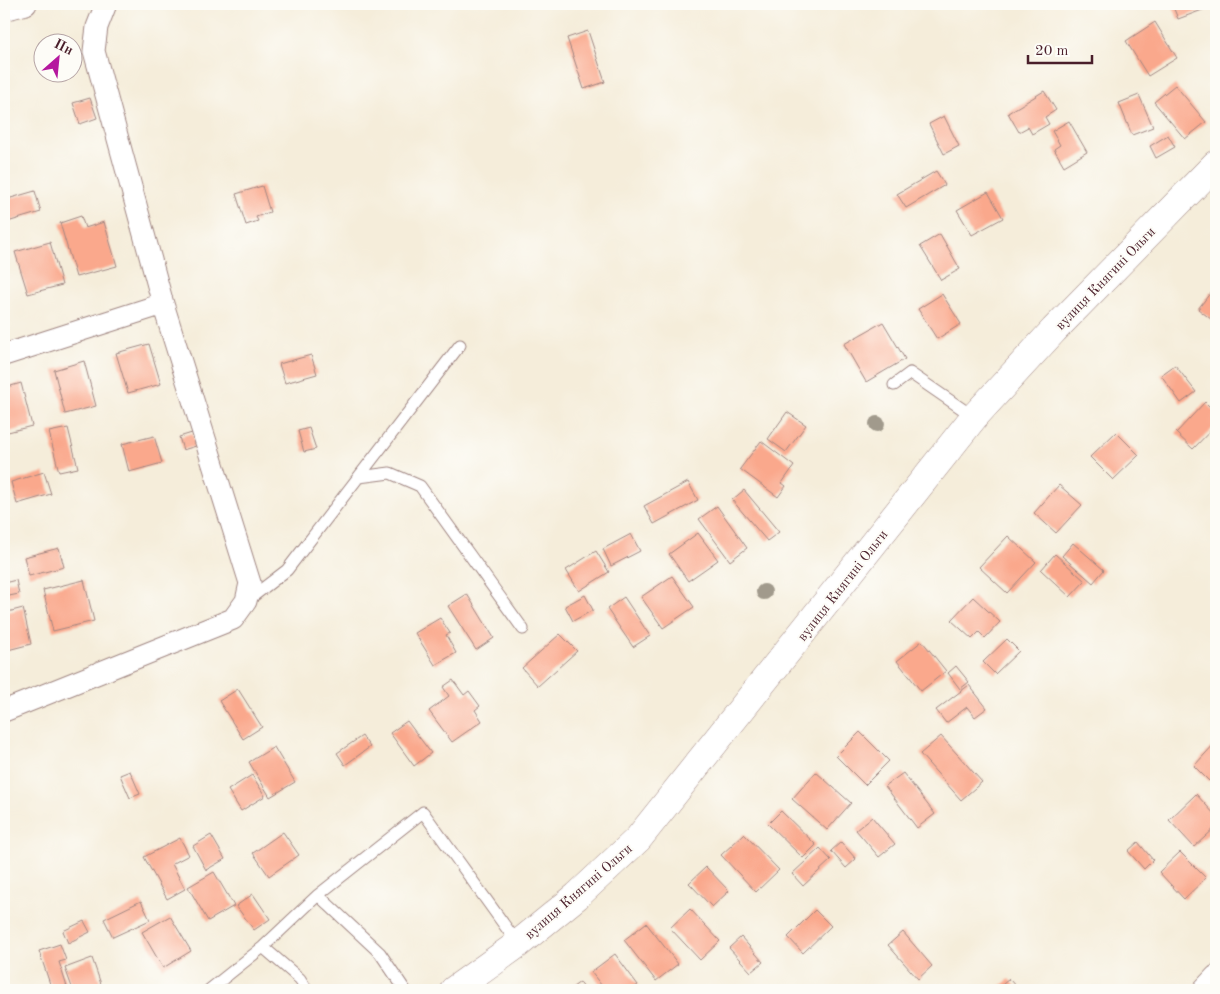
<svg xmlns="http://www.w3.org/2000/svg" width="1220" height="994" font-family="'Old Standard TT',serif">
<rect width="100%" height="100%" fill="#fdfcf7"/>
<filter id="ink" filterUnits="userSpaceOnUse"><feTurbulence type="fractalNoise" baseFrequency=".02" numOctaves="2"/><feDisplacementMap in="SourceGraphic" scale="10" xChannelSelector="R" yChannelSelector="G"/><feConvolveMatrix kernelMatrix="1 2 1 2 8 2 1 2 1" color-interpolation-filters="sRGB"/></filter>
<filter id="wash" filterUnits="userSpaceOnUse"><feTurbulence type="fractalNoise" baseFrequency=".0096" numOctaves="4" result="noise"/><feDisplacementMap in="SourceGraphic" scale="20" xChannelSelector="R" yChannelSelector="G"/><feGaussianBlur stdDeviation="1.12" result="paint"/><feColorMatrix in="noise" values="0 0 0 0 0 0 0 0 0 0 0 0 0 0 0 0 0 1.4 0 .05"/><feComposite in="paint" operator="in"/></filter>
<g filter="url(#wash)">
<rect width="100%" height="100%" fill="#f5edda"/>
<g id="blocks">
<path fill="#faa88c" d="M1172 4H1203L1205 9 1178 19Z
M1155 22 1177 58 1148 76 1126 41Z
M588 31 605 82 584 89 567 38Z
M1175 85 1206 122 1185 139 1154 102Z
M1044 91 1056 110 1045 117 1049 124 1032 134 1028 127 1019 132 1008 113Z
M1139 95 1153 127 1132 135 1119 103Z
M90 98 97 118 80 124 73 103Z
M944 116 959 146 944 154 929 124Z
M1069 121 1087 152 1064 166 1054 149 1060 145 1052 131Z
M1168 135 1175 147 1156 158 1150 146Z
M936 171 945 185 906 208 897 194Z
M262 186 270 212 256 217 258 221 246 225 236 194Z
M35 191 41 212 4 223V200Z
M988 192 1003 218 972 235 957 210Z
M81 216 85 228 104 222 117 266 76 277 60 223Z
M940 234 960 269 941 280 920 246Z
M50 242 62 285 28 294 15 252Z
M1211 292 1216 296V323L1198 309Z
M942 294 961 324 937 339 918 309Z
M883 322 905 359 866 382 844 344Z
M149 344 161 384 128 393 116 353Z
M311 355 317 374 285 383 279 364Z
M84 361 96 406 65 414 54 370Z
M1175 365 1196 392 1181 403 1161 375Z
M21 383 32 426 4 433V388Z
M1205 402 1216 413V425L1193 449 1176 433Z
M787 412 806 425 786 452 768 439Z
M68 428 78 468 59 472 49 432Z
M309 428 316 449 304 452 298 431Z
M1116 432 1139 455 1113 480 1090 457Z
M192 433 196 446 183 450 179 437Z
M154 436 162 463 129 472 122 444Z
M761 441 794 466 782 483 786 486 778 497 740 469Z
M44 472 51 494 17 504 11 482Z
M688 482 698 500 654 524 644 506Z
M1059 485 1082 505 1056 533 1034 513Z
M744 490 779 532 767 541 732 500Z
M717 506 747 548 730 561 699 519Z
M698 533 718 560 688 581 669 554Z
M631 534 640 551 611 566 603 549Z
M1008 536 1036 562 1007 593 979 567Z
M1073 543 1104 570 1093 583 1062 556Z
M59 548 64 567 29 576 24 557Z
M596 551 609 572 579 591 566 570Z
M1055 554 1085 581 1070 597 1041 570Z
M672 576 694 607 663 628 641 597Z
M16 580 19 594 4 597V583Z
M84 580 94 621 53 631 43 590Z
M467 594 494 638 476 650 448 606Z
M585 595 593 610 573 621 565 606Z
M624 597 650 636 633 647 607 609Z
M973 597 1000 622 985 638 979 632 972 639 951 620Z
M23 608 31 644 4 651V613Z
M440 618 450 633 446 635 456 653 435 665 415 633Z
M560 634 577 651 538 686 522 668Z
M1007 639 1019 651 995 674 983 662Z
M922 641 946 671 921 691 897 661Z
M956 666 969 682 960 689 948 673Z
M453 680 464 695 469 691 480 706 475 710 482 721 452 742 429 711 449 696 443 687Z
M969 685 987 708 975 717 967 707 946 723 936 710Z
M238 689 262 727 243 739 219 701Z
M407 721 431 753 414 766 390 733Z
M860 732 889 761 865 785 836 756Z
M362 736 370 747 345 765 337 753Z
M941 736 982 782 961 800 920 754Z
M1216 742V774L1209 781 1194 766Z
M274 747 295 782 270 797 249 762Z
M130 771 140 794 130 798 120 775Z
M816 772 851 803 827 830 792 799Z
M903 773 935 814 917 828 885 786Z
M252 775 265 796 241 811 228 790Z
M1196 794 1216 816V827L1194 847 1169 820Z
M781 811 816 845 803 858 768 824Z
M872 817 895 844 879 857 856 830Z
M283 832 299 855 269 876 253 853Z
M744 834 779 870 756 892 721 855Z
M211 835 225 859 206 870 193 846Z
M180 838 189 855 172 864 185 889 167 899 144 857Z
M841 842 856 859 846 868 831 851Z
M1138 842 1153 860 1144 869 1128 851Z
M820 848 831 860 803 886 792 874Z
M1180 852 1206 878 1184 899 1159 872Z
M706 867 729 891 712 907 689 883Z
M214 872 234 906 208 921 188 887Z
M253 894 270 919 254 930 236 906Z
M141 901 150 920 113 937 104 919Z
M690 909 720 941 700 960 670 928Z
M815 910 831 926 803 953 788 937Z
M170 916 191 951 163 968 142 932Z
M84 921 90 932 68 943 63 931Z
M646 923 678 964 656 981 624 940Z
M903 932 932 966 918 979 888 945Z
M741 937 763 962 751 972 729 948Z
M60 944 66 960 59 962 68 990H52L39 951Z
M615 954 638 985 631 990 613 988 605 990 591 972Z
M92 958 103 990H73L65 968Z
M1009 979 1019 990H996Z
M580 982 585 990H569Z"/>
</g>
</g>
<g filter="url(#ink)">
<use href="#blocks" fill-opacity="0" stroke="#a08682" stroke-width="1"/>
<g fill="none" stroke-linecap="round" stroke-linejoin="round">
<defs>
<path id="lane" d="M894 385 910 373 974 417
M359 477 390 473 420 486 523 629
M248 600 287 570 460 345
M318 895 380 953 405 990
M263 947 300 979 307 990
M209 990 263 947 318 895 423 812 518 944"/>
<path id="street" d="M4 10 26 4
M4 355 163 304
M4 711 233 619 246 601 250 583 163 304 94 51 97 27 106 4
M1203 990 1216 976"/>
<path id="secondary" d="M454 990 518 944 577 896 638 839 974 417 1054 330 1216 164"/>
</defs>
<use href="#lane" stroke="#a08682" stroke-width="13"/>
<use href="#street" stroke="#a08682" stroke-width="23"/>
<use href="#secondary" stroke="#a08682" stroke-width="29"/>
<use href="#lane" stroke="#fff" stroke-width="11"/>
<use href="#street" stroke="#fff" stroke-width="21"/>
<use href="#secondary" stroke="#fff" stroke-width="28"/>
</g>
<g fill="#a19a8c">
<circle cx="877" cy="424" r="8"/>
<circle cx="764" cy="592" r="8"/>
</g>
</g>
<g text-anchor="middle" stroke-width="4" stroke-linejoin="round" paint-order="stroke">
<g font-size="14" fill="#4a1f2b" stroke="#fdfcf7">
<text transform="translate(1105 278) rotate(-46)" y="5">вулиця Княгині Ольги</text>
<text transform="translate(842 585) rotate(-52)" y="5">вулиця Княгині Ольги</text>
<text transform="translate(578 891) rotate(-41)" y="5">вулиця Княгині Ольги</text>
</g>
</g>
<rect width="1220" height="994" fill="none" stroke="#fdfcf7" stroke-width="20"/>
<g transform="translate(58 58) rotate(27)"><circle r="24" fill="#fdfcf7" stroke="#b5a4a5"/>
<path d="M0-4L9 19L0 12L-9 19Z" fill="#b5179e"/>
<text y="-8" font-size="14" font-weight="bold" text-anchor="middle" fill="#4a1f2b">Пн</text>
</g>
<path d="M1028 55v8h64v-8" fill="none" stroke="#4a1f2b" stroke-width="2.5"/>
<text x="1035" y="55" font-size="15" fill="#4a1f2b" stroke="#fdfcf7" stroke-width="4" paint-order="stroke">20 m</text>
</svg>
